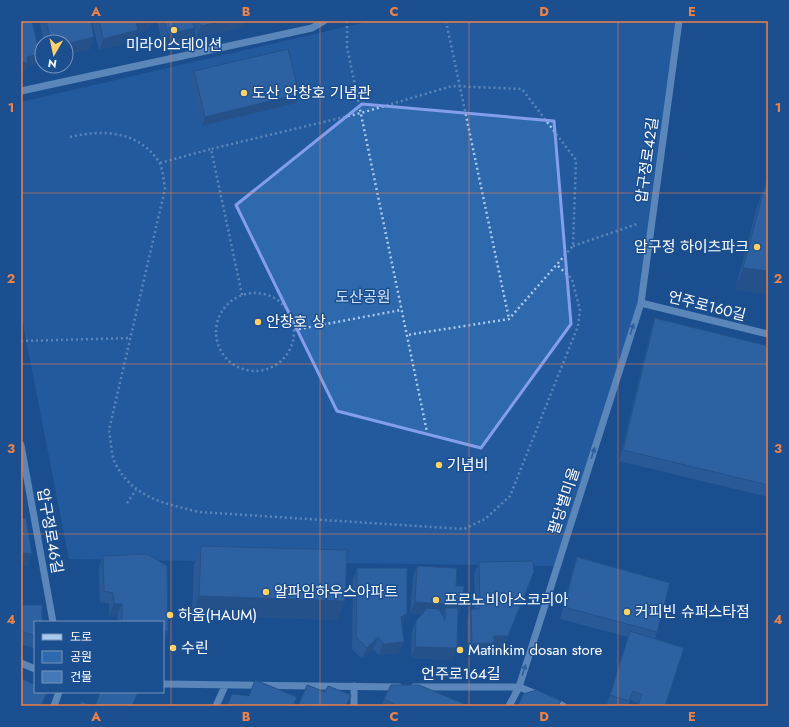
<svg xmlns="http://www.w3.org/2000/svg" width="789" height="727" font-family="Jost,'Noto Sans KR',sans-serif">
<rect width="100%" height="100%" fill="#1b4f8f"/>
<path fill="#2e69ad" d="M371 21H681L637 323 555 566 69 559 21 314V102Z"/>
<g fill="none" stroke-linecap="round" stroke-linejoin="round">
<path stroke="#a9c9ee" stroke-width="2.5" stroke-dasharray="2 3" stroke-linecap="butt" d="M347 21V47L427 432
M446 21 509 319
M70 137C103 129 139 131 159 162 163 169 164 182 165 189L109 430C111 440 111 454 115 463 134 499 164 503 199 512L464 529 485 519 510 496 578 326 580 310 572 279 557 265
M160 163 211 149
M573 246 637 224
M216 332a39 39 0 1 1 78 0a39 39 0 1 1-78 0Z
M242 295 211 149 361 113 452 86 522 89 576 160 573 246 509 319 407 335
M294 330 401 310
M21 341 130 338
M127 503 136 490"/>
<path stroke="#a9c9ee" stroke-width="7" d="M21 91 312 28 324 21
M641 303 768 334
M21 445 53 622
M21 663 35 669
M163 684 399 687
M414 687H519L539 695
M551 700 563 706
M54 706 59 692
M216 706 225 686
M354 706V686
M509 706 519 687 641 303 679 21"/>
</g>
<path fill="#3a679d" d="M41 21H91L94 37 90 49 66 54V42H44L40 25Z
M92 21H152L148 30 137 33 133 42 99 50Z
M157 21H245L243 27 196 38 194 29 191 39 163 46Z
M194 71 299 94 296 103 202 126 191 80Z
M766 182H768V294L735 290 758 204Z
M655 318 768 346V497L619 461 651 330Z
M201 546 338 620 192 615 194 564Z
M147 554 167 566 168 631 164 642H163V622H118L117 615H109V604L100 602 99 567 103 556Z
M577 557 657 632 655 638 665 706H638L639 703 630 700 628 706H612L607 704 628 637 560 619 573 569Z
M479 562 529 584 504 647H492L490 655 468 656 467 621 471 609H475L474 574Z
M417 566 456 586 458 616 457 648 452 660 411 658 412 632 416 621 422 614 410 613 413 577Z
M357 568 403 625 399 653 379 655 373 649 362 659 352 649 353 579Z
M21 605 35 622V649L21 644Z
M384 699 469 706H381Z"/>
<path fill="#305480" d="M143 21H152L148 30 137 33 133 42 99 50 103 39 136 23Z
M223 21H245L243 27 196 38 201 26Z
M195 28 191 39 163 46 168 34Z
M94 37 90 49 66 54V44Z
M40 54 36 65 26 68 24 73 21 74V63L27 57Z
M299 94 296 103 202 126 205 117Z
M743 268 768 271V294L735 290Z
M21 553 32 554 28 566 21 565Z
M534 572 504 647H492L490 655 468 656 472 644Z
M199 596 345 601 338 620 192 615Z
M415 602 462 605 458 616 445 608 443 615 410 613Z
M114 604H122L117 615H109Z
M407 614 403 625 397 629 401 617Z
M163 631H168L164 642H163Z
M378 637 373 649 362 659 367 648Z
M404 642 399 653 379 655 383 644Z
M415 647 457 648 452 660 411 658Z
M47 692 42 706H41Z"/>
<path fill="#4478b7" stroke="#305480" d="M21 21H32L40 54 27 57 28 62 21 63Z
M46 21H91L94 37 66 44V42H51Z
M99 21H143L136 23 138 30 103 39Z
M164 21H193L195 28 168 34Z
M199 21H223L201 26Z
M288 49 299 94 205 117 194 71Z
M766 182H768V271L743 268Z
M655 318 768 346V485L623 450Z
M26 518 32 554 21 553V519Z
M201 546 347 550 345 601 199 596Z
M147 554 167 566 168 631H163V622H122V604H114L113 593 104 591 103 556Z
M577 557 670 583 657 632 564 607Z
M533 561 534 572 508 636H494V643L472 644 471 609H480L479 562Z
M417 566 457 568 456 586H464L462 605 415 602Z
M357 568H407V614L401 617 404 642 383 644 378 637 367 648 356 637Z
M21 605H42V622H35V636L21 631Z
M427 608 439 609 445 620V608H458L457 648 415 647 416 621Z
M630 631 684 648 665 706H638L642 694 633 691 629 701 610 695Z
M21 678 35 685V692H47L41 706H21Z
M255 680 297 697 293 706H227L232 694 249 696Z
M307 685 325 692 328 686 351 695 346 706H298Z
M391 685H419L469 706H398L384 699Z
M537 690 561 701 558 706H518L523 694Z
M100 692H138L132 706H95Z
M81 701 92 706H79Z"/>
<defs><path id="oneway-solid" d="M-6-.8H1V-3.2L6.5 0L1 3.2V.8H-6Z"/></defs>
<g fill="#4674ac">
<use href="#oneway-solid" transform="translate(632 329) rotate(-72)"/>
<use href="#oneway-solid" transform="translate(593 453) rotate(-72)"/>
<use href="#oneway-solid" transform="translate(524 670) rotate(-72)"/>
</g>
<path d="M0 0H789V727H0ZM362 104 554 121 571 324 481 448 337 411 236 205Z" fill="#1b4f8f" fill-opacity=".55" fill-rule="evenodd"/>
<path fill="none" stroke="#839eea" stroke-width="3" stroke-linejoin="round" d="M362 104 554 121 571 324 481 448 337 411 236 205Z"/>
<path fill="none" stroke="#ee8249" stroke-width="1" stroke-opacity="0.55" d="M171 21V706M320 21V706M469 21V706M618 21V706M21 193H768M21 364H768M21 534H768"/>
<g fill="#ffd166" stroke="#1b4f8f" stroke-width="1.5">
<circle cx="174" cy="30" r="4"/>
<circle cx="244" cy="93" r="4"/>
<circle cx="757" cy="247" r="4"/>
<circle cx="258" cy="322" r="4"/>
<circle cx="439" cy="465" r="4"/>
<circle cx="266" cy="592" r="4"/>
<circle cx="436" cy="600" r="4"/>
<circle cx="627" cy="612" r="4"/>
<circle cx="170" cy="615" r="4"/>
<circle cx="173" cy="648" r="4"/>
<circle cx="460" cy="650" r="4"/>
</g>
<g text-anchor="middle" stroke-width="3" stroke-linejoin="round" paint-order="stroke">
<g font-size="15" fill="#fff" stroke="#1b4f8f" text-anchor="start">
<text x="174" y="50" text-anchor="middle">미라이스테이션</text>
<text x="252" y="98">도산 안창호 기념관</text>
<text x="749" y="252" text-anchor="end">압구정 하이츠파크</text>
<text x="266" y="327">안창호 상</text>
<text x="447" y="470">기념비</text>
<text x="274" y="597">알파임하우스아파트</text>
<text x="444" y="605">프로노비아스코리아</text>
<text x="635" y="617">커피빈 슈퍼스타점</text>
<text x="178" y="620">하움(HAUM)</text>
<text x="181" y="653">수린</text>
<text x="468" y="655">Matinkim dosan store</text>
</g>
<g font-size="15" fill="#fff" stroke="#1b4f8f">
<text transform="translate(647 160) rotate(-82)" y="5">압구정로42길</text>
<text transform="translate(707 306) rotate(14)" y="5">언주로160길</text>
<text transform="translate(564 501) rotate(-72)" y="5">팔당별미울</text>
<text transform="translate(50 531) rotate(80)" y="5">압구정로46길</text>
<text x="461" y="679">언주로164길</text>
</g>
<g font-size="15" fill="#cfe3fa" stroke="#1b4f8f">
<text x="363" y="302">도산공원</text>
</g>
</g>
<rect width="789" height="727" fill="none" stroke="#1b4f8f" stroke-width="44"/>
<rect x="34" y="621" width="130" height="72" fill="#1b4f8f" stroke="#7695bc"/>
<rect x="42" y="634" width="20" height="6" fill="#a9c9ee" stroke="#7695bc"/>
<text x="70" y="641" font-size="12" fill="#ffffff">도로</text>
<rect x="42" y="651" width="20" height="12" fill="#2e69ad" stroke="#7695bc"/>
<text x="70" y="661" font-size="12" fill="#ffffff">공원</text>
<rect x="42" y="671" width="20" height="12" fill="#4478b7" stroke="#7695bc"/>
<text x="70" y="681" font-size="12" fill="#ffffff">건물</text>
<g transform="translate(54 54) rotate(189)"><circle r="19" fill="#1b4f8f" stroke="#7695bc"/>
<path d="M0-3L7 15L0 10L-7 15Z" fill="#ffd166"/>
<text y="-6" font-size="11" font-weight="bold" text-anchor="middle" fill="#ffffff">N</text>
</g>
<rect x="22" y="22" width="745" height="683" fill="none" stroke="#ee8249" stroke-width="1.5"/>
<g font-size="13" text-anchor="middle" font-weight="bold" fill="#ee8249">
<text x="96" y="16">A</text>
<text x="246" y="16">B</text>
<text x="394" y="16">C</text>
<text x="544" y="16">D</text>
<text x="692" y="16">E</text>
<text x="11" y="112">1</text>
<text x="778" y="112">1</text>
<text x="11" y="283">2</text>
<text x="778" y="283">2</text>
<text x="11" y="453">3</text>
<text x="778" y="453">3</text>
<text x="11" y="624">4</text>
<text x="778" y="624">4</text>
<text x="96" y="721">A</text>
<text x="246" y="721">B</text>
<text x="394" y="721">C</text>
<text x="544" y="721">D</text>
<text x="692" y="721">E</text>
</g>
</svg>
